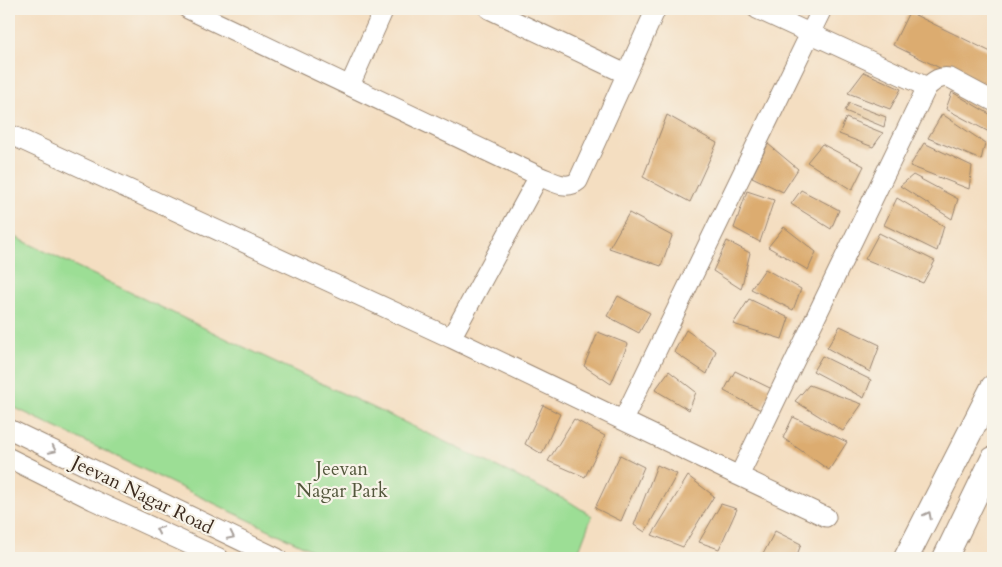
<svg xmlns="http://www.w3.org/2000/svg" width="1002" height="567" font-family="Cardo,serif">
<rect width="100%" height="100%" fill="#f7f3e8"/>
<filter id="ink" filterUnits="userSpaceOnUse"><feTurbulence type="fractalNoise" baseFrequency=".02" numOctaves="2"/><feDisplacementMap in="SourceGraphic" scale="10" xChannelSelector="R" yChannelSelector="G"/><feConvolveMatrix kernelMatrix="1 2 1 2 8 2 1 2 1" color-interpolation-filters="sRGB"/></filter>
<filter id="wash" filterUnits="userSpaceOnUse"><feTurbulence type="fractalNoise" baseFrequency=".0096" numOctaves="4" result="noise"/><feDisplacementMap in="SourceGraphic" scale="20" xChannelSelector="R" yChannelSelector="G"/><feGaussianBlur stdDeviation="1.12" result="paint"/><feColorMatrix in="noise" values="0 0 0 0 0 0 0 0 0 0 0 0 0 0 0 0 0 1.4 0 .05"/><feComposite in="paint" operator="in"/></filter>
<g filter="url(#wash)">
<rect width="100%" height="100%" fill="#f4dec1"/>
<path fill="#9cde95" stroke="#6c845a" d="M9 234 250 350 406 423 570 502 592 516 576 558H328L9 405Z"/>
<g id="blocks">
<path fill="#dcac70" d="M909 12 993 53V94L893 45Z
M864 72 901 89 890 109 848 93Z
M952 92 993 116V126L991 133 946 109Z
M849 103 886 117 884 127 845 111Z
M942 114 985 143 981 160 928 138Z
M667 115 717 143 690 202 643 177Z
M846 118 883 133 873 147 839 134Z
M924 143 972 166 969 189 910 166Z
M768 144 798 169 783 192 752 177Z
M822 144 864 166 852 190 807 162Z
M913 175 958 199 952 219 900 186Z
M801 190 839 210 831 229 791 204Z
M747 191 774 200 760 242 734 228Z
M897 198 944 226 937 251 884 225Z
M629 213 672 236 661 266 609 248Z
M784 227 816 252 808 270 768 247Z
M879 233 935 261 923 283 865 259Z
M727 241 750 253 741 289 713 271Z
M765 269 801 289 793 310 751 289Z
M618 296 650 313 639 333 607 316Z
M749 299 789 318 782 339 733 324Z
M840 326 880 345 870 372 827 348Z
M686 330 716 351 707 374 674 352Z
M598 332 628 344 611 384 584 366Z
M822 356 871 380 864 398 813 371Z
M669 371 696 392 689 410 655 390Z
M735 371 772 389 761 410 724 391Z
M809 385 862 404 843 431 795 401Z
M543 405 560 414 542 454 525 444Z
M793 417 847 442 829 470 783 438Z
M574 419 605 436 585 477 548 461Z
M620 455 644 467 621 521 595 508Z
M657 465 677 474 645 532 634 525Z
M688 476 714 496 683 547 652 535Z
M721 504 737 509 719 549 699 542Z
M775 531 801 544 796 558H761Z"/>
</g>
</g>
<g filter="url(#ink)">
<use href="#blocks" fill-opacity="0" stroke="#988470" stroke-width="1"/>
<g fill="none" stroke-linecap="round" stroke-linejoin="round">
<defs>
<path id="minor" d="M188 9 539 176C552 181 566 191 578 181L656 9
M489 9 626 74
M757 9 927 87
M350 85 384 9
M9 134 451 338 539 176
M451 338 739 476
M623 420 822 9
M9 429 277 558
M9 458 93 500 219 558
M826 517 739 476 927 87C935 80 940 76 950 78L993 101"/>
<path id="major" d="M906 558 993 387
M945 558 993 459"/>
</defs>
<use href="#minor" stroke="#988470" stroke-width="21"/>
<use href="#major" stroke="#988470" stroke-width="26"/>
<use href="#minor" stroke="#fff" stroke-width="19"/>
<use href="#major" stroke="#fff" stroke-width="24"/>
</g>
<defs><path id="oneway-chevron" d="M-2-3.5L2.5 0L-2 3.5" fill="none" stroke-width="1.6" stroke-linecap="round" stroke-linejoin="round" transform="scale(1.25)"/></defs>
<g stroke="#a79f9a">
<use href="#oneway-chevron" transform="translate(53 450) rotate(26)"/>
<use href="#oneway-chevron" transform="translate(928 515) rotate(-63)"/>
<use href="#oneway-chevron" transform="translate(159 530) rotate(-155)"/>
<use href="#oneway-chevron" transform="translate(231 536) rotate(26)"/>
</g>
</g>
<g text-anchor="middle" stroke-width="4.5" stroke-linejoin="round" paint-order="stroke">
<g font-size="19" fill="#53573c" stroke="#f7f3e8">
<text x="342" y="475">Jeevan<tspan x="342" dy="22">Nagar Park</tspan></text>
</g>
<g font-size="19" fill="#3b2a1e" stroke="#f7f3e8">
<text transform="translate(143 494) rotate(26)" y="7">Jeevan Nagar Road</text>
</g>
</g>
<rect width="1002" height="567" fill="none" stroke="#f7f3e8" stroke-width="30"/>
</svg>
